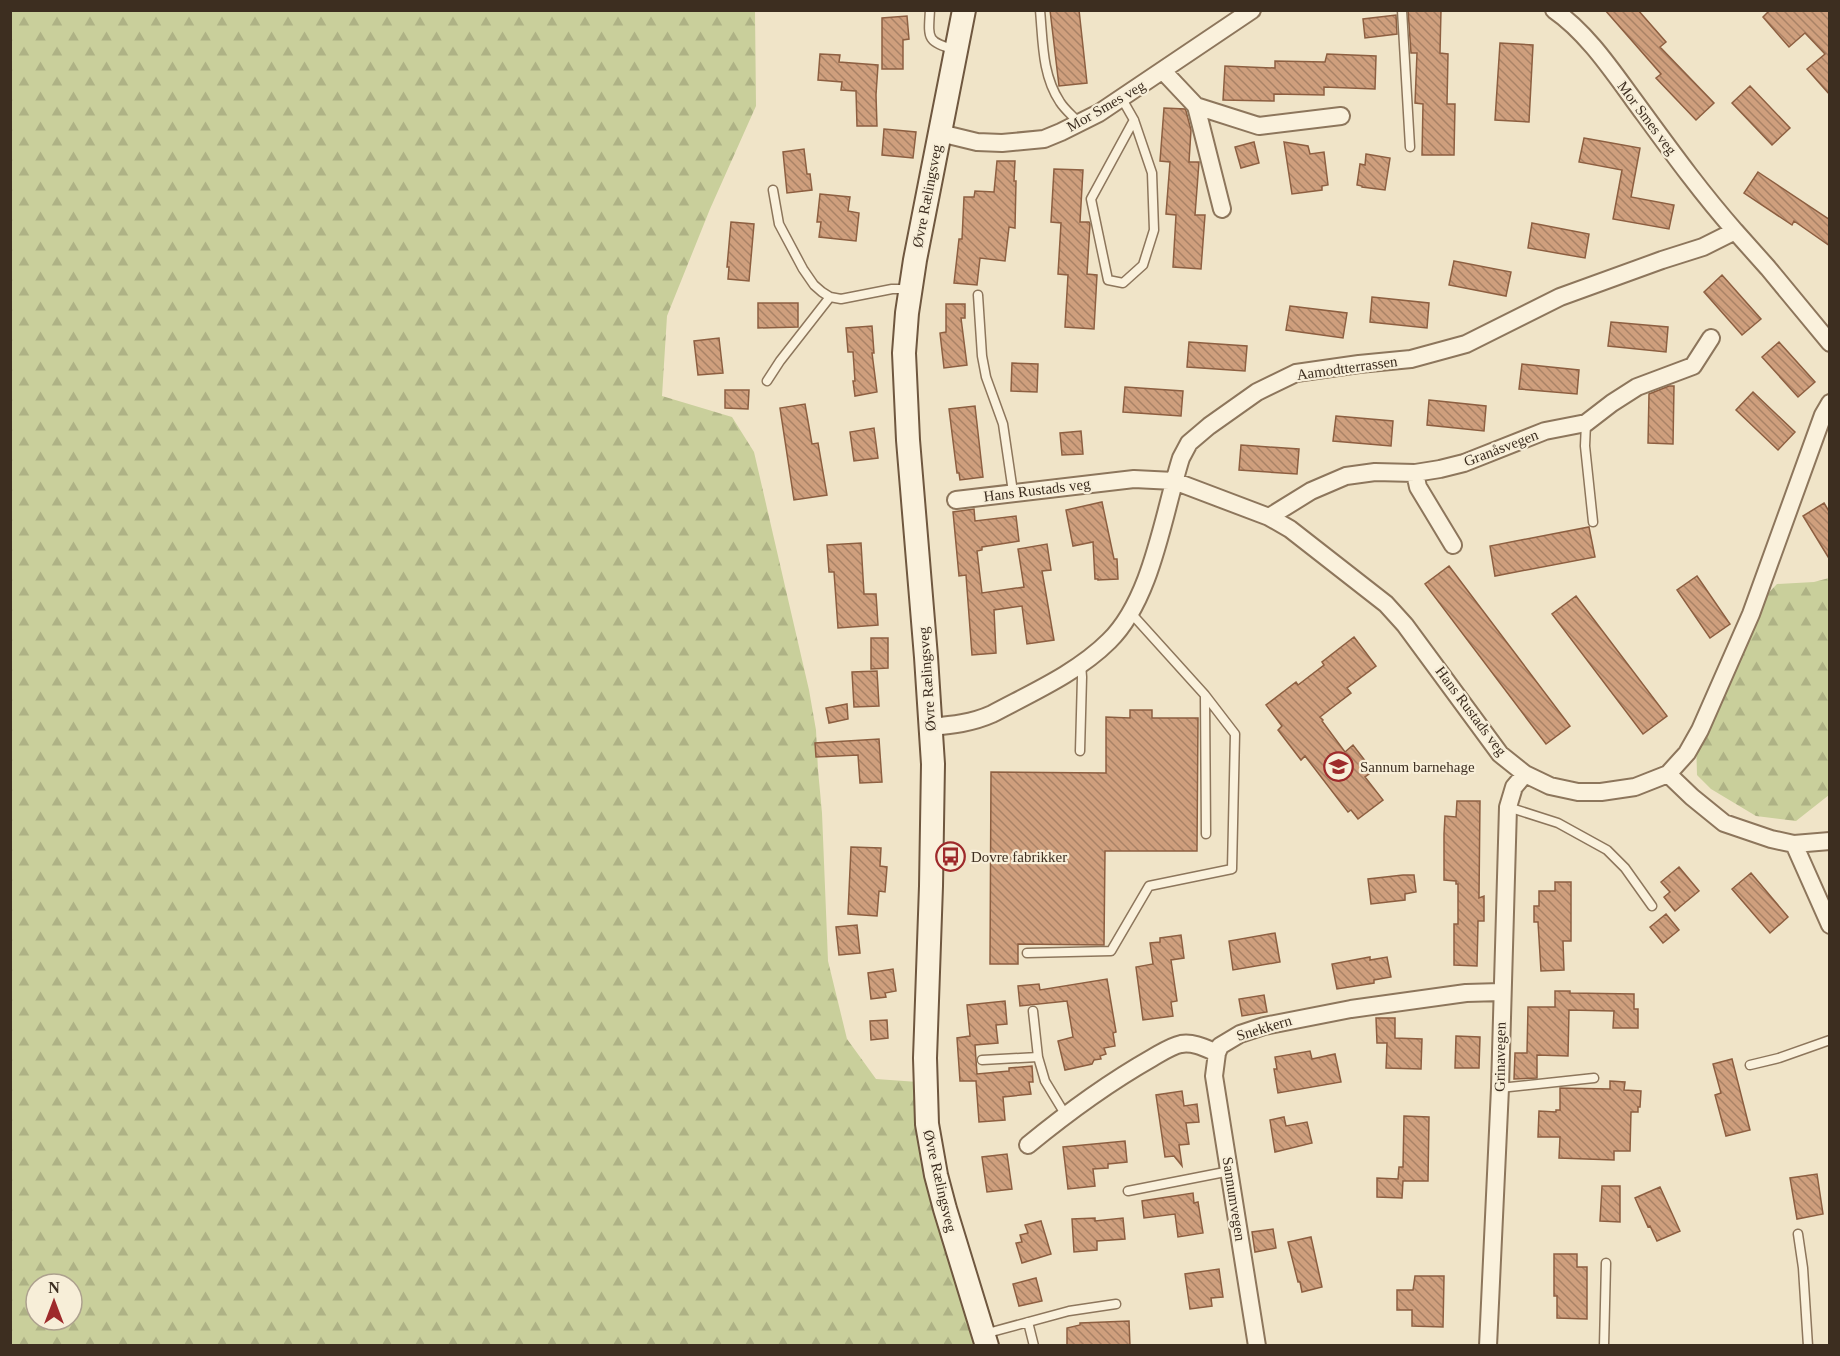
<svg xmlns="http://www.w3.org/2000/svg" width="1840" height="1356" font-family="Georgia,serif">
<defs>
<pattern id="forest-firs" width="22" height="20" patternUnits="userSpaceOnUse" patternTransform="scale(1.5)"><rect width="22" height="20" fill="#c9cf9b"/><path d="M5 1l3.5 6h-7zM16 11l3.5 6h-7z" fill="#aeb285"/></pattern>
<pattern id="building-back-hatch" width="6" height="6" patternUnits="userSpaceOnUse" patternTransform="scale(1.5)"><rect width="6" height="6" fill="#cf9f7d"/><path d="M-1 5l2 2M0 0l6 6M5-1l2 2" fill="none" stroke="#a98266"/></pattern>
</defs>
<rect width="100%" height="100%" fill="#f0e4c8"/>
<path fill="url(#forest-firs)" fill-rule="evenodd" d="M10 11H755L756 106 710 209 667 316 662 396 732 417 754 452 809 690 816 730 818 770 822 813 828 961 847 1039 876 1079 932 1083 952 1221 986 1299 1000 1345H11ZM36 1284H72V1320H36Z
M1829 578V795L1796 821 1756 816 1711 789 1697 775 1696 738 1708 695 1727 647 1751 611 1777 584 1814 582Z"/>
<path fill="url(#building-back-hatch)" stroke="#8d5f41" stroke-width="1.5" d="M1050 10H1079L1087 83 1059 86Z
M1408 10H1441L1440 53 1448 54 1447 104H1455L1454 155H1422L1423 104 1415 103 1417 53H1411Z
M1605 10H1638L1666 42 1660 47 1714 103 1696 120 1656 78 1661 74Z
M1770 10H1830V95L1807 69 1825 54 1805 33 1789 47 1763 17Z
M1396 15 1397 34 1365 38 1363 19Z
M907 16 909 39 903 40V69H882V18Z
M1500 43 1533 45 1529 122 1495 120Z
M820 54 840 55 839 62 878 65 876 95 877 126H857L856 91 841 90 842 82 818 80Z
M1327 54 1376 56 1375 89 1324 87V95L1274 94V101L1223 100 1225 66 1275 68V61L1325 62Z
M1750 86 1790 128 1772 145 1732 103Z
M1164 108 1185 109 1186 111 1191 130 1189 162H1199L1195 215H1205L1201 269 1173 267 1176 215 1166 214 1170 162 1160 161Z
M884 129 916 132 913 158 882 155Z
M1584 138 1640 148 1631 197 1674 205 1669 229 1613 219 1622 170 1579 162Z
M1254 142 1259 163 1241 168 1235 147Z
M1284 142 1308 146 1310 154 1324 152 1328 185 1322 186V190L1292 194Z
M804 149 807 174H810L812 190 787 193 783 152Z
M1366 154 1390 158 1385 190 1362 187V186L1357 185 1360 164 1365 165Z
M997 161H1015L1014 181H1016L1015 228 1009 227 1005 261 980 258 977 285 954 283 959 239H962L964 197H974L975 191 994 192Z
M1054 169 1083 170 1080 222H1089L1090 224 1087 274 1097 275 1094 329 1065 327 1068 275 1058 274 1061 223 1051 222Z
M1758 172 1830 220V246L1794 221 1792 225 1744 193Z
M820 194 850 197 848 211 859 213 856 241 819 237 821 222H817Z
M731 222 754 224 749 281 728 279 729 267H727Z
M1532 223 1589 234 1585 258 1528 248Z
M1454 261 1511 272 1506 296 1449 285Z
M1722 275 1761 319 1742 335 1704 292Z
M1372 297 1429 303 1427 328 1370 322Z
M758 303H798V327L758 328Z
M946 304H965V318H961L967 365 944 368 940 333 946 332Z
M1290 306 1347 313 1343 338 1286 330Z
M1611 322 1668 327 1666 352 1608 346Z
M872 326 874 353H872L877 392 855 396 853 381H855L853 352H848L846 328Z
M719 338 723 373 698 375 694 341Z
M1189 342 1247 346 1245 371 1187 367Z
M1779 342 1815 382 1798 397 1762 357Z
M1012 363 1038 364 1037 392 1011 391Z
M1522 364 1579 370 1577 394 1519 389Z
M1669 386H1674L1673 444 1648 443 1649 394Z
M1125 387 1183 391 1181 416 1123 412Z
M725 390H749L748 409 725 408Z
M1753 392 1795 432 1778 450 1736 410Z
M1429 400 1486 406 1484 431 1427 425Z
M805 404 812 444 818 443 827 495 794 500 780 408Z
M975 406 983 477 960 480 959 473H957L949 409Z
M1336 416 1393 421 1391 446 1333 441Z
M874 428 878 458 854 461 850 432Z
M1081 431 1083 454 1062 455 1060 433Z
M1241 445 1299 449 1297 474 1239 470Z
M1102 502 1114 559H1117L1118 579 1098 580V579H1095L1093 542 1073 546 1066 510Z
M1824 503 1830 513V560L1803 516Z
M974 509 975 521 1016 516 1019 541 982 547V550L977 551 982 593 1024 587 1018 549 1047 544 1051 570 1042 571 1054 640 1027 644 1022 606 994 610 996 653 972 655 966 575 959 576 953 512Z
M1589 527 1595 557 1495 576 1490 546Z
M861 543 864 594H876L878 625 838 628 834 572H829L827 545Z
M1449 566 1570 726 1546 744 1425 584Z
M1697 576 1730 624 1710 638 1677 590Z
M1576 596 1667 716 1643 734 1552 614Z
M1354 637 1376 666 1347 688 1351 693 1320 717 1323 720 1322 721 1345 752 1353 745 1373 771 1365 777 1383 800 1358 819 1351 810 1348 812 1305 756 1301 760 1278 730 1282 726 1266 705 1296 682 1298 685 1324 665 1322 662Z
M871 638H888V668L871 669Z
M877 671 879 706 854 707 852 672Z
M847 704 848 719 829 723 826 708Z
M1130 710H1152V718H1198L1197 851H1105L1104 945 1018 944V964H990L991 772 1106 773V717L1130 718Z
M879 739 882 782 860 783 858 755 816 757 815 743Z
M1457 801H1480L1479 898 1484 896V921H1478L1477 966 1454 965V924H1458V884H1456V881L1444 880V834L1445 816 1456 817Z
M851 847 881 848 880 866 887 867 885 892 879 891 877 916 848 914Z
M1679 867 1699 891 1675 911 1664 897 1670 892 1661 882Z
M1751 873 1788 917 1770 933 1732 889Z
M1403 875H1414L1416 892 1405 894V900L1371 904 1368 879Z
M1555 882H1571V941H1563L1564 970 1541 971 1538 922H1534V906H1539V891H1555Z
M1666 914 1679 930 1663 943 1650 927Z
M857 925 860 953 839 955 836 927Z
M1275 933 1280 962 1233 970 1229 941Z
M1181 935 1184 958 1171 960 1177 1001 1171 1002 1173 1016 1143 1020 1136 967 1153 964 1150 943 1160 942V938Z
M1370 957V960L1387 957 1391 977 1374 980V983L1337 989 1332 964Z
M893 969 896 991 885 993 886 997 871 999 868 973Z
M1107 979 1116 1032 1113 1033 1115 1046 1104 1048 1106 1054 1100 1056 1101 1059 1094 1060 1092 1064 1065 1070 1058 1041 1073 1037 1067 1001 1020 1006 1018 986 1039 984 1040 990Z
M1555 991H1570V993L1634 994V1009H1638V1028H1613L1614 1011 1569 1010 1568 1056 1537 1055V1078L1514 1079 1515 1053H1527L1528 1007H1555Z
M1264 995 1267 1012 1242 1016 1239 999Z
M1005 1001 1007 1024 996 1025 998 1043 975 1045 977 1074 1009 1071V1068L1032 1066 1033 1082H1029L1031 1094 1003 1097 1005 1120 979 1122 976 1081H960L957 1038 970 1036 967 1005Z
M1376 1018H1395V1038L1422 1039 1421 1069 1386 1068 1387 1043H1377Z
M887 1020 888 1038 871 1040 870 1021Z
M1456 1036 1480 1037 1479 1068H1455Z
M1310 1051 1312 1059 1335 1054 1341 1082 1278 1093 1274 1069H1277L1275 1057Z
M1732 1059 1750 1130 1726 1136 1715 1095 1721 1093 1713 1064Z
M1610 1081 1625 1082 1624 1090 1641 1091 1640 1107H1638V1112H1631L1630 1151H1614V1160L1559 1158 1560 1137H1538L1539 1111 1556 1112V1110H1560V1088L1610 1089Z
M1182 1091 1184 1106 1197 1104 1199 1122 1186 1123 1189 1144 1179 1145 1182 1166 1174 1156 1165 1157 1156 1095Z
M1404 1116 1429 1117 1428 1181H1403L1402 1198 1377 1197V1178L1398 1179 1399 1167H1403Z
M1284 1117 1286 1126 1307 1122 1312 1143 1275 1152 1270 1120Z
M1125 1141 1127 1162 1108 1164V1168L1093 1169 1095 1186 1068 1189 1063 1147Z
M1007 1154 1012 1189 987 1192 982 1157Z
M1817 1174 1823 1214 1797 1219 1790 1178Z
M1602 1186H1620V1222L1600 1221Z
M1660 1187 1680 1231 1657 1241 1650 1226 1648 1227 1635 1198Z
M1193 1193 1194 1203 1198 1202 1203 1233 1178 1237 1175 1214 1144 1218 1142 1201Z
M1095 1218V1221L1123 1218 1125 1239 1097 1241V1250L1074 1252 1072 1219Z
M1041 1221 1051 1254 1022 1263 1016 1243 1022 1242 1020 1235 1028 1233 1025 1225Z
M1273 1229 1276 1248 1255 1252 1252 1232Z
M1311 1237 1322 1287 1302 1292 1300 1282H1298L1288 1242Z
M1554 1254H1577V1267H1587V1319L1557 1318V1296H1554Z
M1219 1269 1223 1297 1211 1298 1212 1306 1190 1309 1185 1274Z
M1415 1276H1444L1443 1327 1412 1326V1310H1397V1290H1413Z
M1036 1278 1042 1301 1019 1306 1013 1284Z
M1129 1321 1130 1346H1067V1328L1080 1325V1323Z"/>
<g fill="none" stroke-linecap="round" stroke-linejoin="round">
<defs>
<path id="lane" d="M930 10C928 40 927 41 955 50
M1040 10C1043 42 1042 75 1060 102 1065 110 1073 116 1079 123
M1402 10 1410 147
M1122 99 1134 120 1152 173 1154 230 1143 265 1123 283 1108 280 1091 199 1134 120
M773 190 779 224 803 269 814 285 822 292 830 297 841 299 892 289H909
M978 295 982 356 986 377 1003 424 1013 492
M767 381 780 361 830 297
M1586 423 1585 446 1593 522
M1205 696 1206 834
M1080 751 1082 677 1081 664
M1508 807 1558 823 1607 850 1625 868 1652 906
M1027 953 1111 951 1149 886 1232 869 1235 734 1205 695 1130 612
M1033 1011 1038 1057 1045 1081 1065 1114
M982 1060 1038 1057
M1750 1065 1779 1058 1830 1040
M1500 1088 1594 1078
M1128 1191 1230 1171
M1798 1234 1803 1268 1808 1346
M1028 1322 1034 1346
M984 1334 1069 1311 1116 1304
M1604 1346 1606 1263"/>
<path id="street" d="M1554 10C1586 32 1611 69 1633 99 1666 144 1698 189 1735 231
M1163 71 1196 106 1259 126 1341 116
M1196 106 1222 209
M940 133 977 142 1002 143 1044 139 1061 132 1099 113 1252 10
M1415 473 1418 487 1453 545
M956 500 1134 479 1174 481 1269 517 1290 529 1386 604 1405 625 1500 754 1525 774 1550 786 1578 792H1601L1635 787 1668 774 1687 753 1700 730 1751 614 1823 415 1830 403
M1269 517 1311 491 1346 476 1375 472 1415 473 1440 469 1464 463 1545 431 1586 423 1612 403 1637 387 1693 366 1711 338
M931 727C952 725 972 723 992 714 1031 693 1077 673 1109 641 1152 599 1163 515 1181 458L1189 443 1209 426 1257 392 1296 373 1359 364 1411 359 1466 344 1560 297 1662 260 1703 247 1735 231 1768 268 1830 343
M1668 774 1692 797 1724 823 1771 839 1794 844 1830 841
M1794 844 1830 925
M1028 1145C1067 1113 1108 1083 1152 1058 1161 1053 1171 1046 1181 1044 1194 1042 1205 1048 1217 1053
M1257 1346 1214 1076 1217 1053 1220 1046 1240 1034 1264 1026 1351 1009 1466 993 1501 992
M1488 1346 1500 1088 1508 807 1514 787 1525 774"/>
<path id="secondary" d="M964 10 915 260 907 313 904 353 908 440 926 657 933 764 931 886 925 1058 927 1124 936 1175 945 1209 987 1346"/>
</defs>
<use href="#lane" stroke="#8d765c" stroke-width="11"/>
<use href="#street" stroke="#8d765c" stroke-width="20"/>
<use href="#secondary" stroke="#6f573f" stroke-width="26"/>
<use href="#lane" stroke="#faf1dc" stroke-width="8"/>
<use href="#street" stroke="#faf1dc" stroke-width="16"/>
<use href="#secondary" stroke="#faf1dc" stroke-width="22"/>
</g>
<defs>
<symbol id="school-ring" viewBox="-11 -11 22 22"><circle r="9.5" fill="#f7eed8" stroke="#9e2a2b" stroke-width="1.5"/><path d="M0-5L7-2L0 1L-7-2ZM-4 1L0 2.5L4 1V4Q0 6-4 4Z" fill="#9e2a2b"/></symbol>
<symbol id="bus-ring" viewBox="-11 -11 22 22"><circle r="9.5" fill="#f7eed8" stroke="#9e2a2b" stroke-width="1.5"/><path d="M-5-6H5V4H4V6H2V4H-2V6H-4V4H-5ZM-3.5-4V0h7V-4ZM-3.5 1.2v1.5H-2V1.2ZM2 1.2v1.5H3.5V1.2Z" fill="#9e2a2b"/></symbol>
</defs>
<g fill-rule="evenodd">
<use href="#school-ring" x="1322" y="750" width="33" height="33"/>
<use href="#bus-ring" x="934" y="840" width="33" height="33"/>
</g>
<g text-anchor="middle" stroke-width="4.5" stroke-linejoin="round" paint-order="stroke">
<g font-size="15" fill="#3d2e20" stroke="#f7eed8">
<text transform="translate(1106 106) rotate(-30)" y="5">Mor Smes veg</text>
<text transform="translate(1647 118) rotate(53)" y="5">Mor Smes veg</text>
<text transform="translate(927 196) rotate(-79)" y="5">Øvre Rælingsveg</text>
<text transform="translate(1347 368) rotate(-8)" y="5">Aamodtterrassen</text>
<text transform="translate(1501 448) rotate(-21)" y="5">Granåsvegen</text>
<text transform="translate(1037 490) rotate(-7)" y="5">Hans Rustads veg</text>
<text transform="translate(927 679) rotate(-94)" y="5">Øvre Rælingsveg</text>
<text transform="translate(1471 711) rotate(53)" y="5">Hans Rustads veg</text>
<text transform="translate(1264 1028) rotate(-17)" y="5">Snekkern</text>
<text transform="translate(1500 1057) rotate(-89)" y="5">Grinavegen</text>
<text transform="translate(940 1181) rotate(77)" y="5">Øvre Rælingsveg</text>
<text transform="translate(1234 1199) rotate(81)" y="5">Sannumvegen</text>
</g>
<g font-size="15" fill="#3d2e20" stroke="#f7eed8" text-anchor="start">
<text x="1360" y="772">Sannum barnehage</text>
<text x="971" y="862">Dovre fabrikker</text>
</g>
</g>
<rect width="1840" height="1356" fill="none" stroke="#3d2e20" stroke-width="24"/>
<g transform="translate(54 1302)"><circle r="28" fill="#f7eed8" stroke="#ada18e" stroke-width="1.5"/>
<path d="M0-4.5L10 22L0 15L-10 22Z" fill="#9e2a2b"/>
<text y="-9" font-size="16" font-weight="bold" text-anchor="middle" fill="#3d2e20">N</text>
</g>
</svg>
